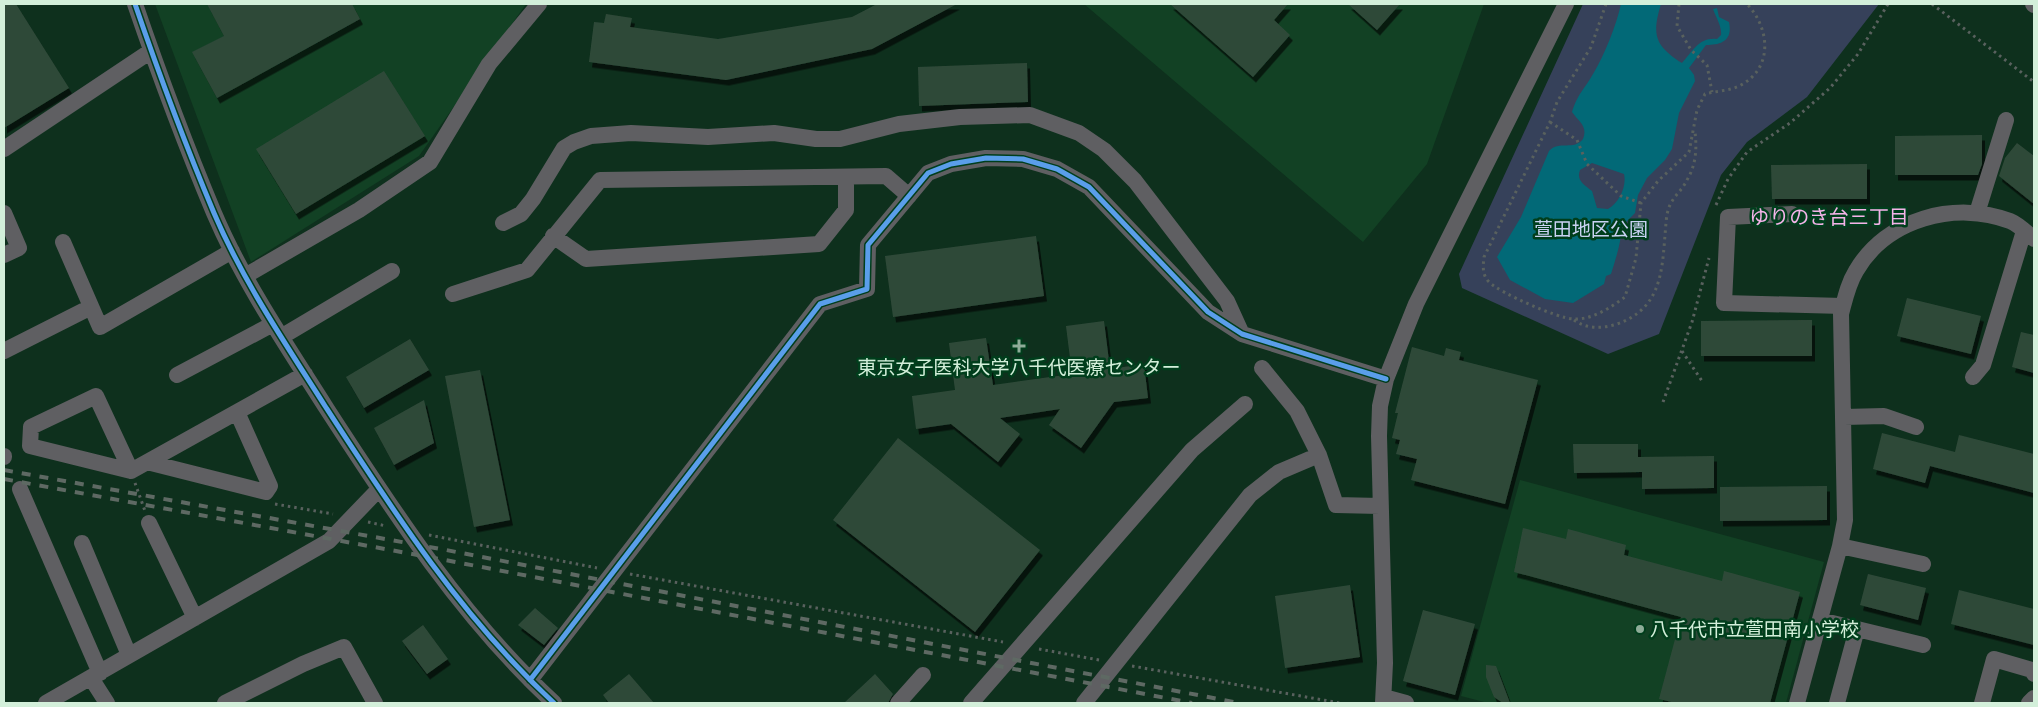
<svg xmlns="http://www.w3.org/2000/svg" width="2038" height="707" font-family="Commissioner,'Noto Sans JP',sans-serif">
<defs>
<filter id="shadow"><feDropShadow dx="3" dy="5.5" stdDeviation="0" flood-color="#0009"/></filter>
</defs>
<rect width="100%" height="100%" fill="#0e301d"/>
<path fill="#124124" d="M155 4H526L419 156 251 262Z
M1084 4H1484L1427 164 1363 242Z
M1520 480 1824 562 1786 703H1488L1461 696Z"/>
<path fill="#36415a" d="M1583 4H1879L1807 97 1747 142 1721 175 1659 334 1608 354 1462 288 1459 274Z"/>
<path fill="#026977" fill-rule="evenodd" d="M1621 4H1661C1652 34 1654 45 1682 63 1693 51 1699 37 1717 39L1721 35C1722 26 1716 18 1713 9L1717 8 1719 17 1729 22C1733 41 1721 45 1706 45L1689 68 1694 75 1695 81 1679 113 1672 149 1665 160 1647 178 1638 195 1635 213 1622 226C1621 243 1616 258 1611 274L1606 276 1604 284 1573 303 1545 299 1510 280 1497 257 1521 217 1549 151C1559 140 1574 151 1583 139 1588 126 1579 122 1572 112 1578 93 1584 90 1593 74 1605 54 1616 26 1621 4ZM1592 163 1624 174C1627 186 1619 203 1608 209L1597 208 1592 191C1584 185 1576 180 1580 170Z"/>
<path fill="#2f4939" filter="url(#shadow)" d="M4 4H16L69 88 4 128Z
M207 4H352L360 19 217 98 192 52 224 36Z
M877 4H957L872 49 726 80 589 62 594 22 604 23 606 14 632 18 630 27 718 39 852 17Z
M1170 4H1288L1274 20 1290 35 1253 77Z
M1348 4H1400L1377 30Z
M1027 63 1028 102 919 106 918 67Z
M384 71 425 136 296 214 256 149Z
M1982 135V164L1978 175H1895V136Z
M2017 143 2034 156V204L1999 176 2005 158Z
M1867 164V199H1772L1771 165Z
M1036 236 1044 296 893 317 885 256Z
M1907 298 1981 316 1971 354 1897 336Z
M1812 320V356H1701V321Z
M1104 321 1110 369 1144 364 1148 398 1114 402 1081 448 1049 425 1060 409 1000 418 1020 434 998 462 951 424 916 429 912 396 955 390 949 343 986 338 993 385 1072 374 1066 326Z
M2021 332 2034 335V373L2012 367Z
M410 339 429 370 364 408 346 377Z
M1412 347 1444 356 1446 348 1461 352 1459 360 1538 380 1505 504 1411 480 1417 459 1396 454 1400 440 1392 438 1398 413H1395Z
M480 370 510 520 474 527 445 376Z
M424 400 434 443 394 465 374 428Z
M1882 433 1955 452 1959 435 2034 454V493L1930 466 1925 483 1873 469Z
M898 438 1040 550 975 632 833 520Z
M1573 444H1638V457L1714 456V488L1642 489V472L1574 473Z
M1827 486V520L1720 521V487Z
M1523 528 1566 539 1568 529 1626 545 1624 555 1722 581 1724 571 1800 592 1770 703H1676L1659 699 1681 617 1514 572Z
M1868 574 1926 588 1918 620 1860 605Z
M1350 585 1360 657 1285 668 1275 596Z
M1959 590 2034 609V645L1951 624Z
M535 608 558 628 544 645 518 625Z
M1423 610 1475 624 1455 695 1403 681Z
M423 625 448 659 427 674 402 641Z
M1486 665 1496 666 1510 703H1503L1494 697 1486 677Z
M629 674 654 703H609L603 695Z
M875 674 893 694 888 703H844Z"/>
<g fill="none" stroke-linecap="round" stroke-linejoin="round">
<path stroke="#59615e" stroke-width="3" stroke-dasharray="2.5 4" stroke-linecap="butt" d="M1606 4 1591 47 1557 102 1550 122 1484 257C1483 266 1482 275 1489 282 1500 293 1557 318 1573 319 1592 320 1610 308 1625 297L1636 258 1641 203 1658 181 1689 152 1697 110 1705 94C1716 91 1729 91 1739 86 1774 69 1770 28 1747 4
M1679 4 1677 26 1691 50 1707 65 1712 92
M1932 4 2034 82
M1550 122 1577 140 1587 164 1621 196 1641 203
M1716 205 1728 179 1747 152 1790 123 1830 88 1858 54 1888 4
M1574 320C1586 329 1602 329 1617 324 1660 309 1662 274 1665 235 1666 225 1666 213 1670 205 1674 196 1683 189 1687 180 1696 165 1697 149 1695 132
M1682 351 1702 381
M1663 402 1692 322 1709 258
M135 483 145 511
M275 504 333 514
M368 522 386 526
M429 535 597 568
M630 574 1003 642
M1039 649 1099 660
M1132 666 1340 703"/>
<path stroke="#5f5f62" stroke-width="16" d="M135 4C159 74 185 144 214 213 243 281 285 343 325 406 393 511 462 618 554 703
M2033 4 2034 5
M4 149 151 51
M4 213 19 248 4 255
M1977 213 2006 120
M1792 214 1728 217 1724 303 1843 306
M503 223 521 214 533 199 564 148 574 142 591 136 631 133 708 137 774 133 816 139H840L899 124 960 117 1030 115 1079 133 1104 150 1135 181 1227 301 1242 334
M553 236 586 259 819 244 846 210V177
M63 242 100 327 232 251
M245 276 359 210 430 162 489 64 539 4
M453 294 527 270 600 180 886 176 909 196
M281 337 392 271
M4 351 91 307
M1262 368 1297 411 1319 455 1336 505 1380 506
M177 375 273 324
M1973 377 1983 365 2024 231
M1844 417 1884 416 1916 427
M4 456V457
M147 462 266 492 270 486 237 412
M131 471 30 446 31 427 96 396 131 471 305 374
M20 489 100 673
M149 523 195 618
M82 543 129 655
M1840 546 1923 564
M1820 620 1923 645
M91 678 107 703
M530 680 820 304 867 289 868 245 928 173 951 164 986 158 1023 159 1057 169 1089 187 1208 312 1242 334 1386 379
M1384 697 1406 703
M46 703 329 541 379 489
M225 703 303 664 344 647 375 703
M898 703 923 675
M971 703 1192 450 1245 404
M1084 703 1250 495 1279 472 1319 455
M1383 703 1385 663 1379 436 1380 406 1386 379 1416 304 1566 4
M1797 703 1840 546 1845 520 1841 314C1845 299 1848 284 1856 271 1886 219 1955 200 2010 221 2018 224 2027 233 2034 239
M1837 703 1857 629
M1982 703 1994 659 2032 670 2034 674
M2029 703 2034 698"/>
<path stroke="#5e6963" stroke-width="4" stroke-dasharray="9 9" stroke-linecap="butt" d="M4 470 446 550 1239 703
M4 479 445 560 1192 703"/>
<defs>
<path id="cycleway" d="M135 4C159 74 185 144 214 213 243 281 285 343 325 406 393 511 462 618 554 703
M530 680 820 304 867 289 868 245 928 173 951 164 986 158 1023 159 1057 169 1089 187 1208 312 1242 334 1386 379"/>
</defs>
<use href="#cycleway" stroke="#003e1c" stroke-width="8"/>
<use href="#cycleway" stroke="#5a9eea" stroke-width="5"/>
</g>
<g fill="#8eac98" stroke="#003e1c" stroke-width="2">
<path d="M1016.5 338.5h5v5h5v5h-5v5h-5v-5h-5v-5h5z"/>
<circle cx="1640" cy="629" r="5"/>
</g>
<g text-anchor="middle" stroke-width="5" stroke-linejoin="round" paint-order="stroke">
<g font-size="19" fill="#c9d2f3" stroke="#003e1c">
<text x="1591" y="236">萱田地区公園</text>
</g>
<g font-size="19" fill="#d3efda" stroke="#003e1c">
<text x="1019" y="374">東京女子医科大学八千代医療センター</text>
<text x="1650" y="636" text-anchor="start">八千代市立萱田南小学校</text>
</g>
<g font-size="20" fill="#f3b3e8" stroke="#003e1c">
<text x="1829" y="224">ゆりのき台三丁目</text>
</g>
</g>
<rect width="2038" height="707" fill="none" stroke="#d3efda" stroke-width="10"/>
</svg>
